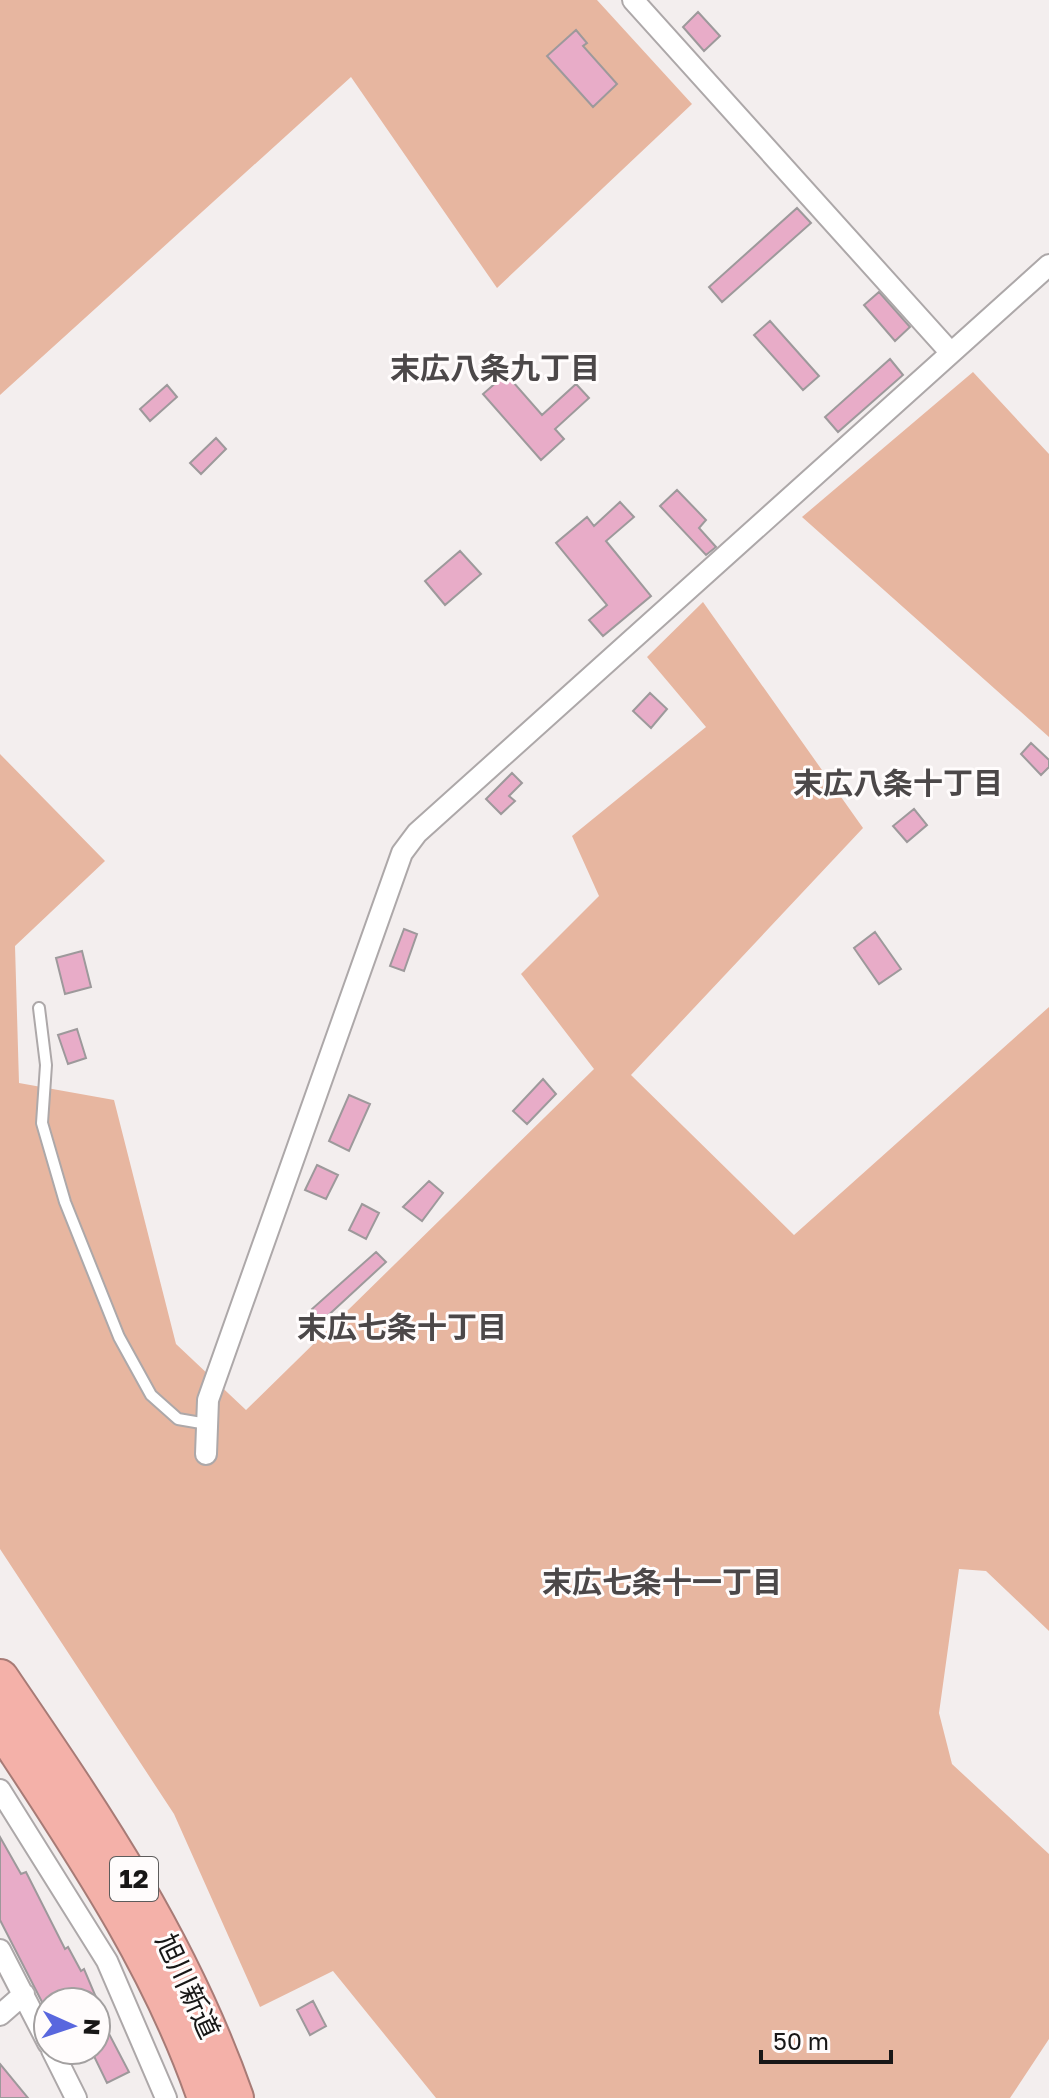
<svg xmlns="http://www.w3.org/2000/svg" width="1049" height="2098" font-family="'Golos Text','Noto Sans JP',sans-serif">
<rect width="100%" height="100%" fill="#f3eeee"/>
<path fill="#e7b6a0" d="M0 0H597L692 104 497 288 351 77 0 395Z
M973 372 1049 454V737L802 517Z
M703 602 863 828 631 1075 794 1235 1049 1007V1631L986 1571 959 1569 939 1713 952 1764 1049 1854V2039L1010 2098H436L333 1971 260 2007 174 1814 0 1549V754L105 861 15 946 19 1083 114 1100 176 1344 246 1410 594 1069 521 974 599 896 572 836 706 727 647 657Z"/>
<path fill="#e8acc8" stroke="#9d999b" stroke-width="2" d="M698 12 720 36 704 51 683 27Z
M576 30 587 43 583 46 617 84 593 107 547 56Z
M797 208 811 223 722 302 709 287Z
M879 292 910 327 895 341 864 305Z
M770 321 819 376 803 390 754 335Z
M890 359 903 375 838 432 825 417Z
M506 374 542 415 576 384 589 398 555 429 564 439 541 460 483 394Z
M167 385 177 397 150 421 140 409Z
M216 438 226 449 201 474 190 463Z
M677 490 706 520 699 528 716 547 706 555 660 506Z
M620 502 634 517 606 541 651 596 603 636 589 620 607 605 556 543 587 517 594 526Z
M460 551 481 574 445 605 425 581Z
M650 693 667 709 651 728 633 711Z
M1031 743 1049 760V767L1041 775 1021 754Z
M512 773 522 783 509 796 515 801 501 814 486 799Z
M914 809 927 825 907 842 893 826Z
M404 929 417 934 404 971 390 966Z
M875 932 901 969 879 984 854 948Z
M82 951 91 987 65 994 56 958Z
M77 1029 86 1058 68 1064 58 1035Z
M543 1079 556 1094 527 1124 513 1111Z
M349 1095 370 1104 349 1151 329 1141Z
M317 1165 338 1175 326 1199 305 1190Z
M429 1181 443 1193 422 1221 403 1207Z
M362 1204 379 1213 366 1239 349 1230Z
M376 1252 386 1262 322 1321 312 1309Z
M0 1837 21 1874 26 1872 65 1949 68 1947 81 1971 84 1969 98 2002H42L0 1920Z
M313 2001 326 2026 310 2035 297 2010Z
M96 2009 129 2072 107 2083 91 2050H96Z
M0 2064 28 2098H0Z"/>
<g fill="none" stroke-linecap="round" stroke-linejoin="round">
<defs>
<path id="lane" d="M39 1008 46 1065 42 1123 65 1202 119 1337 151 1395 178 1419 207 1424"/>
<path id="street" d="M633 0 951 353
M206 1454 208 1400 402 853 417 833 1049 265
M0 1790 107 1961 166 2098
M0 1950 48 2043
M0 2015 24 1994
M52 2050 76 2098"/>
<path id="highway" d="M0 1678C94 1816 179 1939 235 2098
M0 1725C78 1844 160 1963 206 2098"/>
</defs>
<use href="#lane" stroke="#ada8a9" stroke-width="14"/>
<use href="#street" stroke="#ada8a9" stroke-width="24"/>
<use href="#highway" stroke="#a77b76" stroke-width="40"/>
<use href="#lane" stroke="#fff" stroke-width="10"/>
<use href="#street" stroke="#fff" stroke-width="20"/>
<use href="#highway" stroke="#f4b1a9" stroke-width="36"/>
</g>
<g text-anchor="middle" stroke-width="6" stroke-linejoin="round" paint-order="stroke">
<rect fill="#fffcfc" stroke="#5d5c5c" stroke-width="2" x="110" y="1857" width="48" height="44" rx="6"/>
<g font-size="26" font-weight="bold" fill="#181717">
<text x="134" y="1888">12</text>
</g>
<g font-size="28" fill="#181717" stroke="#fffcfc">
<text transform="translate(188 1986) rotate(65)" y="10">旭川新道</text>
</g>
<g font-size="30" font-weight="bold" fill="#4c4849" stroke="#fffcfc">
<text x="495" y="379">末広八条九丁目</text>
<text x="898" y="794">末広八条十丁目</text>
<text x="402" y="1338">末広七条十丁目</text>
<text x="662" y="1593">末広七条十一丁目</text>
</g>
</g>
<g transform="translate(72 2026) rotate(93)"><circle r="38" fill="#fffcfc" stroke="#a3a0a0" stroke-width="2"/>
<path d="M0-6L14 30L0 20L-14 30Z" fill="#5967de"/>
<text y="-12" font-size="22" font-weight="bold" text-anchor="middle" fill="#181717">N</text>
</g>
<path d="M761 2050v12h130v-12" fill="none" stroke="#181717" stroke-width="4"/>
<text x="773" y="2050" font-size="24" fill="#181717" stroke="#fffcfc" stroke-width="6" paint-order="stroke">50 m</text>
</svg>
